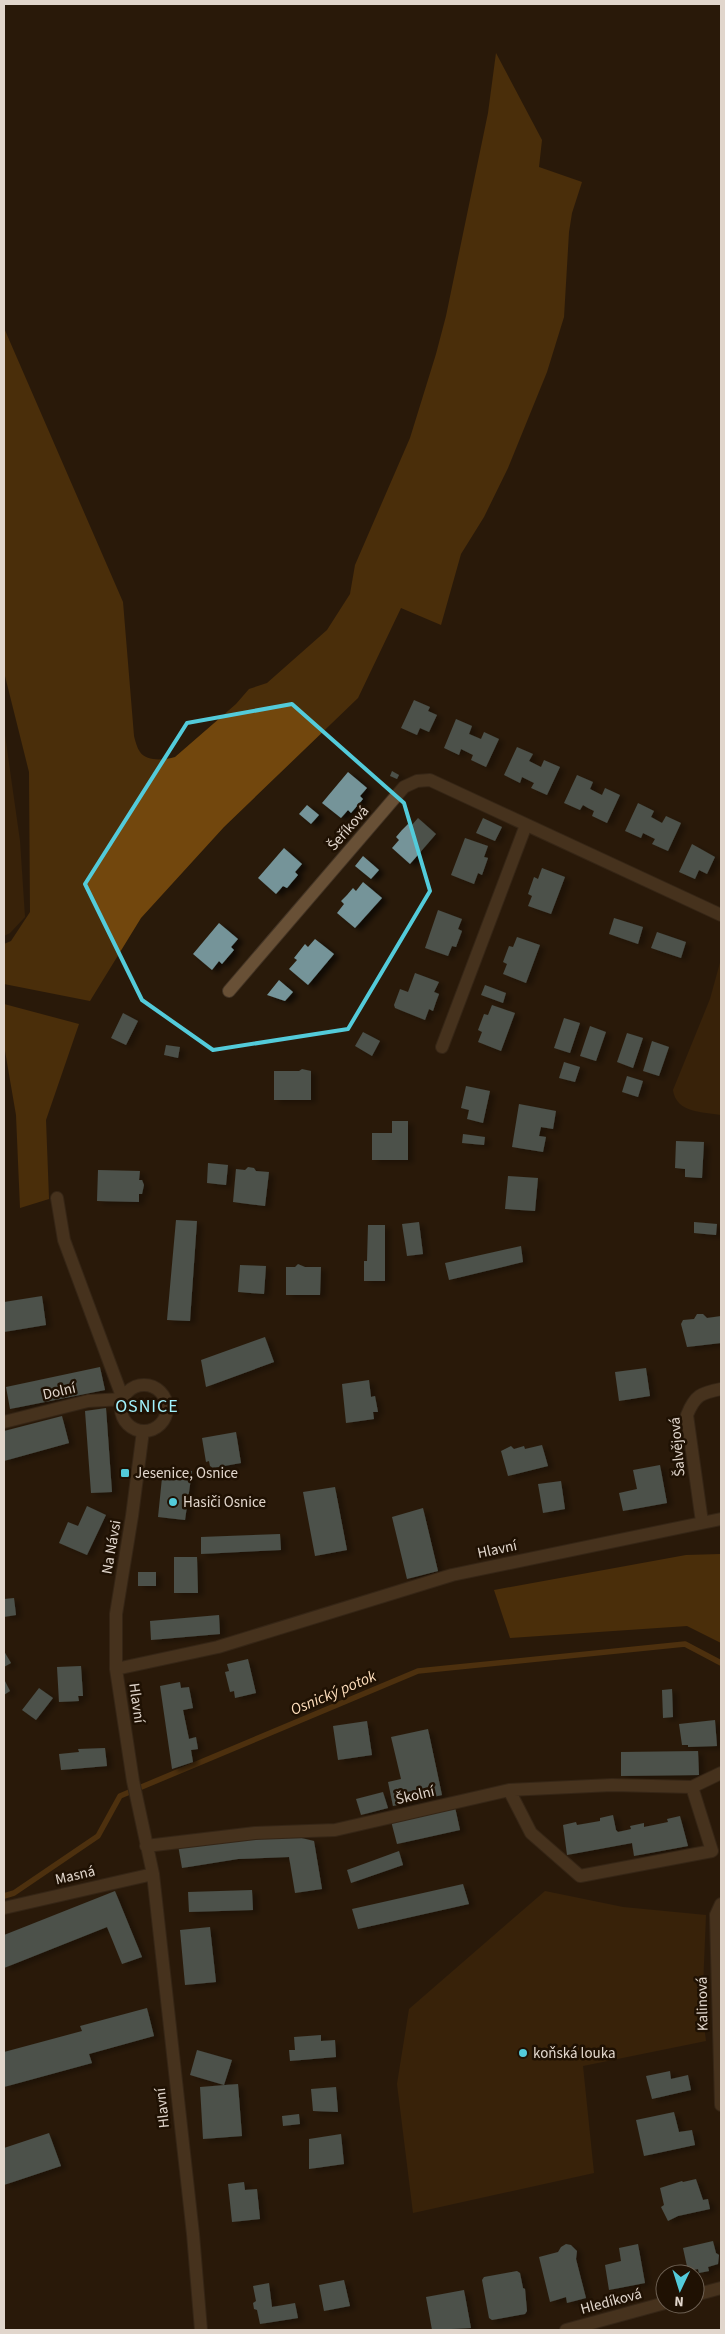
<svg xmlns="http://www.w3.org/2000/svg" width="725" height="2334" font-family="'Source Sans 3',sans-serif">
<defs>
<filter id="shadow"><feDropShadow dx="5.5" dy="3" stdDeviation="2.5" flood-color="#0009"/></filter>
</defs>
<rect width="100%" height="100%" fill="#291a0a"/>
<path fill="#492d0b" d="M4 728 20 841 25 917 10 933 4 936Z
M721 959V1115C703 1112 676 1113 673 1090L710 999Z
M545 1891 623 1907 706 1915 702 2011 706 2041 583 2066 594 2173 413 2213 397 2084 409 2009Z"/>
<path fill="#72470d" d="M496 53 542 140 539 167 582 182 572 213 569 232 564 317 547 372 508 468 484 517 461 554 441 625 401 608 358 698 224 827 141 918 90 1001 4 984V944L11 941 30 912 29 772 4 672V328L123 602 134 736C135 740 137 748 140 752 147 762 164 760 175 757L236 704 249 689 267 683 327 630 350 594 355 565 410 438 436 354 446 316 488 113Z
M4 1004 79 1024 46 1120 49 1199 20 1208 16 1115 4 1045Z
M721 1554V1643L687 1626 510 1638 494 1590 686 1555Z"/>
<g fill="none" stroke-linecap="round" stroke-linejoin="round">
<path stroke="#784c14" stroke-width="5.5" d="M4 1896 14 1893 98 1836 120 1796 418 1671 685 1644 721 1663"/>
</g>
<path fill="#749499" filter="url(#shadow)" d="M414 700 430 707 428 711 437 715 429 732 420 728 417 735 401 728Z
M456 719 472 726 469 734 481 739 484 732 499 739 486 767 471 760 473 755 461 749 459 755 444 748Z
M517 747 533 754 529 761 541 767 544 760 560 767 547 795 531 788 534 783 522 777 520 783 504 775Z
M392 771 399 775 397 779 390 776Z
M348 772 367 788 360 796 363 799 351 813 348 810 341 818 322 803Z
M577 775 593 782 590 789 602 795 605 788 620 795 607 823 592 816 594 811 588 808 583 805 580 810 564 803Z
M638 803 654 811 651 817 662 823 666 816 681 823 668 851 652 844 655 839 643 833 641 838 625 831Z
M307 805 319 815 311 824 299 814Z
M418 818 436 834 410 864 392 848 399 840 396 837 402 830 408 824 411 826Z
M483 818 502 827 495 841 476 833Z
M465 838 488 846 484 857 488 858 482 875 478 873 474 884 451 875Z
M692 844 715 857 707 874 699 870 695 879 679 872Z
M284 848 302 864 295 872 298 875 292 882 287 888 283 886 276 894 258 878Z
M363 856 379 870 371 879 355 866Z
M542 868 565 877 551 914 528 906 532 896 528 894 534 877 538 879Z
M363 882 382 898 355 928 337 913 344 904 341 901 347 895 353 888 356 891Z
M438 910 462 919 458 929 462 931 456 947 452 946 448 956 425 948Z
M614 918 643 927 638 944 609 934Z
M219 923 238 939 231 947 234 950 222 964 219 961 212 970 193 954Z
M657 932 686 942 681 958 651 948Z
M517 937 540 945 526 983 503 974 507 964 503 962 509 946 513 947Z
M315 939 334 954 308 985 289 969 297 960 294 958 305 944 308 947Z
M415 973 439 982 434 992 439 994 436 1002 433 1011 429 1009 425 1020 395 1008 394 1005 400 989 408 992Z
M279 980 293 992 285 1001 267 995Z
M485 985 506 993 503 1003 481 995Z
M492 1005 515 1013 501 1051 478 1042 482 1032 478 1030 484 1014 488 1015Z
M123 1013 138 1021 126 1045 111 1038Z
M564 1018 580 1023 570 1053 554 1048Z
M590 1026 606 1032 596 1061 580 1056Z
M363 1032 380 1041 372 1056 355 1046Z
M627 1033 643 1038 633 1068 617 1062Z
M652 1041 669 1047 659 1076 643 1071Z
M166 1045 180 1047 178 1058 164 1055Z
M564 1062 580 1067 575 1082 559 1078Z
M302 1069 311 1071V1100H274V1071H299Z
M627 1076 643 1081 638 1097 622 1092Z
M466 1086 490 1091 483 1123 467 1119 469 1110 461 1108Z
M519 1104 556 1111 553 1129 541 1127 539 1136 546 1137 543 1152 512 1147Z
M392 1121H408V1160H372V1133H392Z
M463 1134 485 1137 484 1145 462 1143Z
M676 1141 704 1142 702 1178 685 1177V1169L675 1168Z
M208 1163 228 1165 226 1185 207 1183Z
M248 1167 254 1168 256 1171 269 1172 265 1206 233 1202 236 1169 245 1170Z
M98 1170 140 1171 139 1180H142L144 1185 142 1194H139V1202L97 1201Z
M508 1176 538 1178 535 1211 505 1209Z
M176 1220 197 1221 190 1321 167 1320Z
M419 1222 423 1254 407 1256 402 1224Z
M694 1222 717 1224 716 1235 694 1233Z
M368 1225H385V1281H364V1261H367Z
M521 1246 523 1262 449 1280 445 1263Z
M298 1264 305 1267H321L320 1295H286V1267H295Z
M240 1265 266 1266 264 1294 238 1292Z
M42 1296 46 1325 4 1332V1302Z
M697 1314H703L707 1318 721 1316V1343L687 1347 681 1324 683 1320 694 1319Z
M265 1337 274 1362 206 1387 201 1360Z
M100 1367 105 1390 10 1409 6 1387Z
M646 1368 650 1396 619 1401 615 1372Z
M369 1380 371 1397 375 1396 378 1412H373L374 1419 346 1423 342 1384Z
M106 1408 112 1492 91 1493 85 1411Z
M62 1416 69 1443 4 1461V1431Z
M236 1432 241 1463 213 1468 210 1466 209 1461 206 1462 202 1438Z
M542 1445 548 1466 508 1476 501 1451 511 1446 514 1449 524 1446 525 1449Z
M660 1465 667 1503 623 1511 619 1493 637 1489 633 1470Z
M163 1468 192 1471 185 1520 158 1517Z
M561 1481 565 1509 543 1513 538 1484Z
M335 1487 347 1550 315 1556 303 1492Z
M87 1506 106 1515 87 1555 59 1543 68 1522 78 1526Z
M423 1508 438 1571 407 1579 392 1517Z
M280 1534 281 1550 201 1554V1537Z
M174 1557H197L198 1593H174Z
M138 1572H156V1586H138Z
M14 1598 16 1615 4 1617V1599Z
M219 1615 220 1634 151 1640 150 1621Z
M4 1651 11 1663 4 1667Z
M248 1659 256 1693 235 1698 234 1691 230 1692 225 1672 229 1671 227 1664Z
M81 1666 83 1696H78L79 1701 59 1702 57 1667Z
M4 1679 10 1691 4 1695Z
M180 1682 181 1688 189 1687 193 1708 183 1710 189 1739 196 1737 198 1749 191 1750 193 1762 172 1769 160 1686Z
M39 1688 53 1698 36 1720 22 1710Z
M672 1689 673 1717 663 1718 662 1690Z
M715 1720 717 1746 688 1747V1745H682L679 1724Z
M367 1721 372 1755 338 1760 333 1726Z
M428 1729 442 1795 393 1806 388 1782 401 1779 391 1737Z
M105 1748 107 1766 61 1770 59 1754 79 1752 78 1749Z
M698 1751 699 1775 621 1776V1752Z
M383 1792 388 1808 361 1815 356 1799Z
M455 1807 460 1830 397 1844 391 1821Z
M613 1815 616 1830 618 1832 631 1829 630 1826 644 1823V1827L668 1822 667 1819 680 1816 688 1846 634 1856 632 1843 567 1855 563 1825 576 1822 577 1825 600 1821V1818Z
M285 1834 314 1841 322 1889 295 1893 289 1857 238 1859 182 1868 178 1845Z
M399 1851 403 1865 351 1883 347 1870Z
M463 1884 469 1904 358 1929 352 1909Z
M252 1890 253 1910 189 1912 188 1892Z
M115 1891 142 1957 122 1964 107 1927 4 1968V1935Z
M210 1927 216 1982 185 1985 180 1930Z
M147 2008 154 2036 89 2054 92 2063 4 2087V2052L82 2031 80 2026Z
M321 2035V2041L335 2040 336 2057 290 2061 289 2050H295L294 2037Z
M197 2050 232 2060 224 2085 190 2075Z
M670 2071 671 2079 688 2075 691 2090 652 2099 646 2076Z
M238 2084 242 2136 203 2139 200 2087Z
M336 2087 338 2112 313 2111 311 2089Z
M674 2112 679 2132 692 2130 695 2145 644 2156 636 2120Z
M299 2114 300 2124 283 2126 282 2116Z
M49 2133 61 2166 4 2185V2148Z
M341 2134 344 2164 309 2169V2139Z
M696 2179 703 2200 708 2199 710 2209 678 2216 668 2221 661 2207 664 2205 660 2188 682 2181 683 2182Z
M244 2182 245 2190 257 2189 260 2219 232 2222 228 2184Z
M713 2241 716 2253 719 2255 718 2264 708 2267 709 2271 699 2273 698 2269 688 2271 683 2248Z
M566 2244 571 2245 577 2251 576 2259 586 2298 567 2303 566 2297 550 2302 539 2257 558 2252 561 2247Z
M638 2244 645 2283 609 2290 605 2265 621 2261 619 2248Z
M517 2271 520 2273 523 2288 525 2289 527 2311 525 2314 492 2320 489 2318 482 2280 484 2277Z
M344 2280 350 2306 324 2311 319 2285Z
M269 2283 272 2307 295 2303 298 2318 260 2324 257 2310 254 2309 253 2303 256 2301 253 2286Z
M464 2290 471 2328 432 2330 426 2297Z"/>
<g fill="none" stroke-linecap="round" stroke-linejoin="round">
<defs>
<path id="street" d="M229 991 404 787 417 781 430 780 721 915
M442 1047 526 825
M57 1198 64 1240 123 1399
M121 1408a23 23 0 1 1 46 0a23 23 0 1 1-46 0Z
M4 1422 88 1401 123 1399
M143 1431 132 1516 116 1614V1669L133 1781 153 1874 193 2234 201 2330
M702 1522 687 1415C695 1395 701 1393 721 1389
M116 1669 218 1647 452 1575 721 1519
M692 1787 721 1773
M146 1846 255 1833 335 1830 509 1790 612 1785 692 1787 712 1851 580 1876 531 1833 509 1790
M721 1904 716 1915 721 2105
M4 1908 153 1874
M695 2295 721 2288
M566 2330 665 2303"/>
</defs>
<use href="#street" stroke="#433425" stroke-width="14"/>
<use href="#street" stroke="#685036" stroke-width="12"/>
</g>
<path d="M0 0H725V2334H0ZM292 704 404 803 430 891 348 1029 213 1050 142 1000 85 884 187 723Z" fill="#291a0a" fill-opacity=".55" fill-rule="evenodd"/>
<path fill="none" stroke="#53cbda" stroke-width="4" stroke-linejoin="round" d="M292 704 404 803 430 891 348 1029 213 1050 142 1000 85 884 187 723Z"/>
<g fill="#53cbda" stroke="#1f1103" stroke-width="2">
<rect x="120" y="1468" width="10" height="10" rx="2.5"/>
<circle cx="173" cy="1502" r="5"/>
<circle cx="523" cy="2053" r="5"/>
</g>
<g text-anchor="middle" stroke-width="5" stroke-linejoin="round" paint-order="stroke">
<g font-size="15" fill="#e1d6cc" stroke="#1f1103">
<text transform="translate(348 828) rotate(-49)" y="5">Šeříková</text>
<text transform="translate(59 1391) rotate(-13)" y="5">Dolní</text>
<text transform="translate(677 1447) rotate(-95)" y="5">Šalvějová</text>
<text transform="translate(111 1547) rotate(-80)" y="5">Na Návsi</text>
<text transform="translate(497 1549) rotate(-12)" y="5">Hlavní</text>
<text transform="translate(137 1703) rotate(82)" y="5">Hlavní</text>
<text transform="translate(415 1795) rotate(-13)" y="5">Školní</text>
<text transform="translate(75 1875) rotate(-13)" y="5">Masná</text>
<text transform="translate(702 2004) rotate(-91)" y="5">Kalinová</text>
<text transform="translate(162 2108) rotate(-96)" y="5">Hlavní</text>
<text transform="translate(611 2301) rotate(-15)" y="5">Hledíková</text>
</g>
<g font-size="15" fill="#e1d6cc" stroke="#1f1103" text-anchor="start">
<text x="135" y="1478">Jesenice, Osnice</text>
<text x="183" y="1507">Hasiči Osnice</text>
<text x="533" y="2058">koňská louka</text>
</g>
<g font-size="16" font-style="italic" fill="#fdddbb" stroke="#1f1103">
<text transform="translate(333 1692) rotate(-23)" y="6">Osnický potok</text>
</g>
<g font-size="18" letter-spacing="1" fill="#a2f3fe" stroke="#1f1103">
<text x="147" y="1412">OSNICE</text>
</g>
</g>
<rect width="725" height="2334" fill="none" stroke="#e1d6cc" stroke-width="10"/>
<g transform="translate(680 2289) rotate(184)"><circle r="24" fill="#1f1103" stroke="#6d6053"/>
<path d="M0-4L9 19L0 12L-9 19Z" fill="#53cbda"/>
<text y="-8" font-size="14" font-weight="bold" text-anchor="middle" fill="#e1d6cc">N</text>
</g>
</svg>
